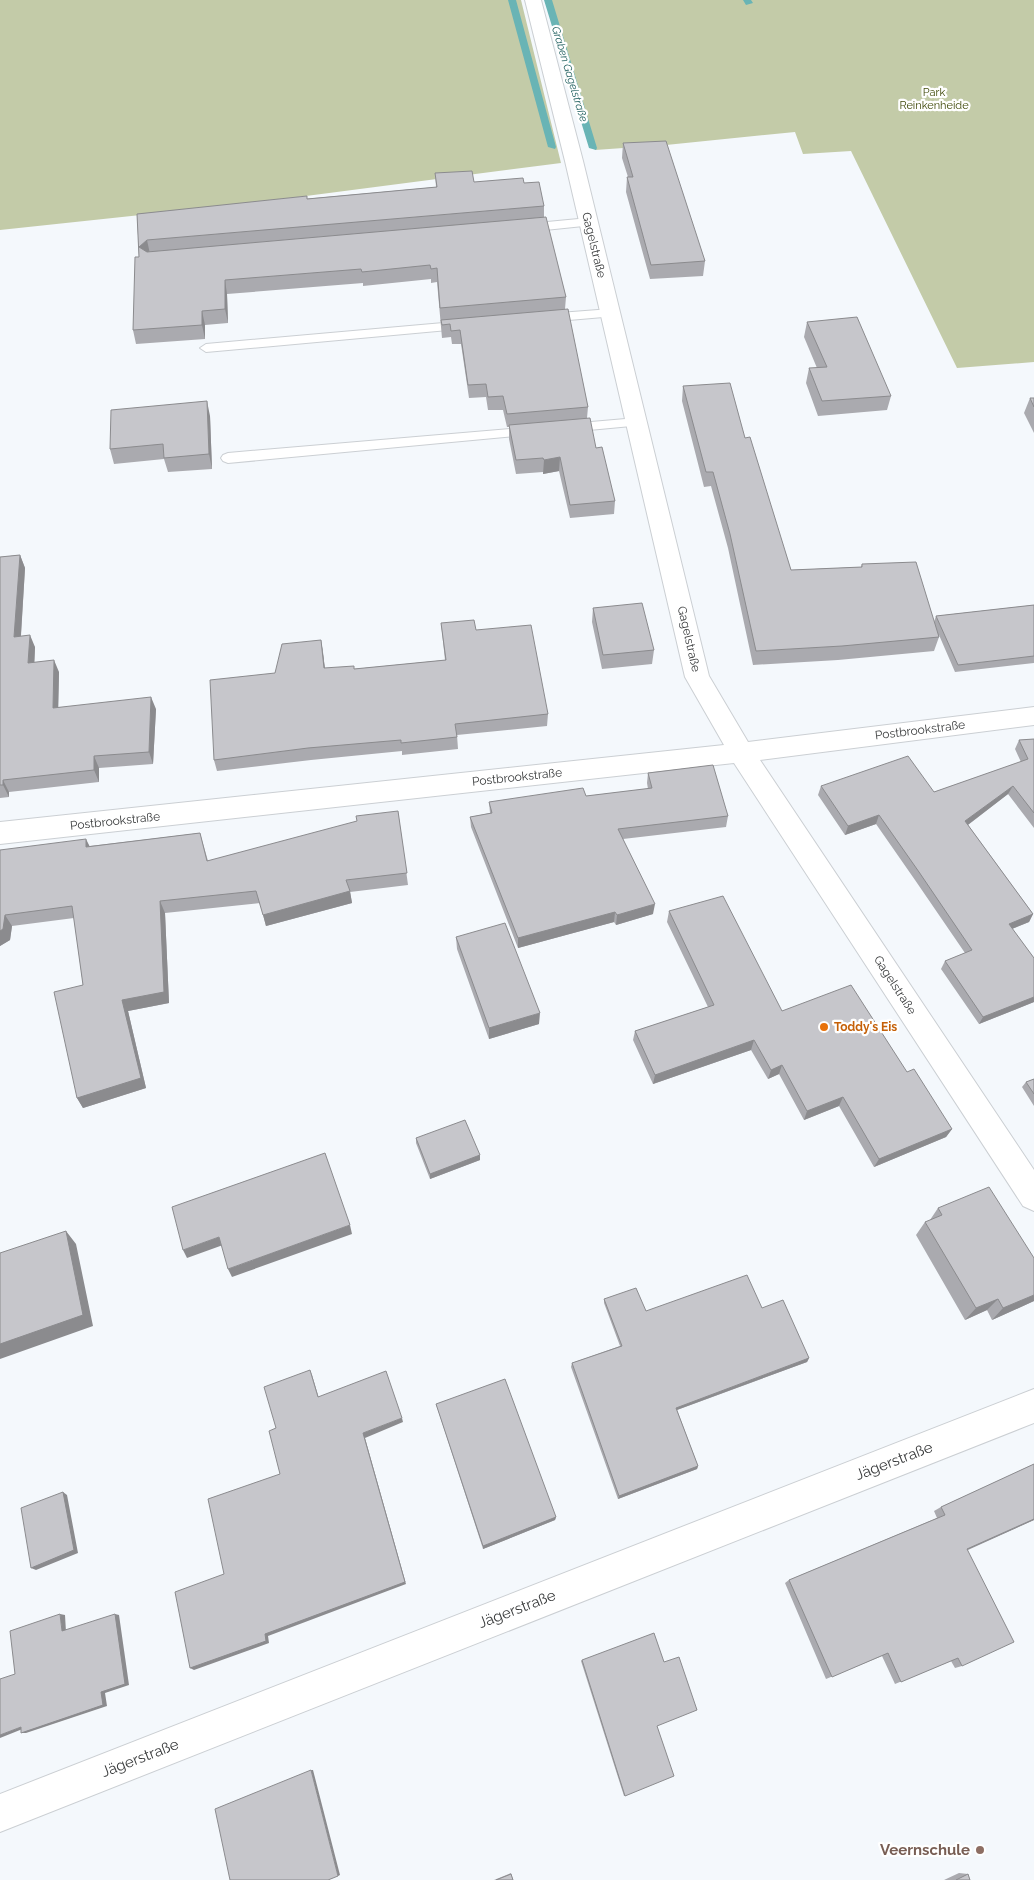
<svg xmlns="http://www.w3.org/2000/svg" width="1034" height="1880" font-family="Raleway,sans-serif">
<rect width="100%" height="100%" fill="#f4f8fc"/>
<path fill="#c3cba8" d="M0 0H521L561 163 244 204 0 230Z
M551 0H1034V362L957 368 851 151 803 154 795 132 666 145 595 150Z"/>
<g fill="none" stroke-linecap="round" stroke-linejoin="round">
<path fill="#69b4b5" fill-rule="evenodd" d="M508 0H516L556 147 555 149 548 147Z
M544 0H552L597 148 596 150 589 148Z
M743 0H751L753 3 746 5Z"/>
<defs>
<path id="lane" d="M589 218 595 222 593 225 526 232 520 228 526 224Z
M611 309 615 310 617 313 615 316 546 322 540 318 546 314Z
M466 321 472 325 470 328 206 352 200 348 206 344Z
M637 418 642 419 644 422 642 425 568 432 563 431 561 428 563 425 568 424Z
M532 427 537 428 539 431 537 434 228 463 223 461 221 458 223 455 228 453Z"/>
<path id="street" d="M525 0H541L583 161 709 676 748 742 1034 707V725L760 760 1034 1170V1211L1023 1206 734 763 0 844V822L724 745 685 677 565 161Z
M1034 1389V1423L0 1832V1794Z"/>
</defs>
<use href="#lane" stroke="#cbcfd3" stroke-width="2"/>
<use href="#street" stroke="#cbcfd3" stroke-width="2"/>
<use href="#lane" fill="#fff" fill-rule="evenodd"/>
<use href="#street" fill="#fff" fill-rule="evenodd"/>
</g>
<path fill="#aaaaaf" d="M623 143 705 261 703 276 650 279 626 192 627 177H628L622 158Z
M435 173 474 182 524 183 544 206V217L566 297 565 309 588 407 587 418 596 448 615 501 614 514 570 518 559 471 543 474V472L516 474 509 439V427H507L503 410H488L486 397 469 398 461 344H452L451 337 442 338 437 282 431 283V279L363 286V283L227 294 228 323 205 325V339L136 344 133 330 139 257 137 214 436 187Z
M807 322 891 396 887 410 818 416 806 383 809 368H817L804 337Z
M683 386 745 438 791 570 861 567 862 564 934 622 936 616 1034 605V663L955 672 939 635V637L934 651 838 660 753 665 728 548 711 486 704 487 682 401Z
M1030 398H1034V433L1024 413Z
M210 416 212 469 168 472 164 459 114 464 110 449Z
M20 555 25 568 21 636 35 647 34 662 59 672 58 707 156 709 153 764 99 768V782L9 792V797L0 798V557Z
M593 608 654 650 652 664 602 669 592 622Z
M441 623 476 630 548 714 547 726 457 735 458 749 402 755V751L311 760 217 771 214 760 275 673 321 640 325 668 354 669 445 660Z
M1034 739V828L1008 794 968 825 1033 914 1029 922 1012 929 1034 958V1002L979 1024 941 969 945 961 965 953 915 880 876 824 845 835 818 795 821 786 934 792 1021 762 1015 749 1019 740Z
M648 773 728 816 726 827 623 839 653 914 616 925 614 922 518 948 471 827 470 817 490 813 489 802 586 796 648 789 647 783Z
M398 811 408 885 350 892 352 903 266 926 260 903 165 913 169 1003 128 1011 146 1088 83 1108 77 1098 83 985 74 918 12 926 10 940 0 946V850L90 846 200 833 208 861Z
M669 911 782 1011 907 1072 952 1129 946 1137 874 1167 839 1106 804 1120 779 1074 768 1079 751 1050 653 1084 633 1040 635 1031 708 1007 667 922Z
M456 937 539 1024 489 1039 457 949Z
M1034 1079V1106L1022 1087 1026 1082Z
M416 1138 480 1155V1160L430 1179 416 1143Z
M938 1208 1034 1258V1301L992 1320 987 1310 965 1320 916 1235 925 1222 930 1220Z
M604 1299 646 1311 762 1308 809 1358 807 1362 677 1410 698 1466 697 1469 618 1499 571 1367 572 1363 620 1346 604 1303Z
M436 1404 556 1517 555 1520 483 1549Z
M1034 1464V1520L968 1550 962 1666 955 1668 951 1661 895 1684 882 1656 826 1679 785 1583 789 1580 937 1518 934 1511 941 1507Z
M582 1660 657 1726 625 1796H624L581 1661Z
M511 1873 513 1880H494Z
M959 1873 968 1874 970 1880H944Z"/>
<path fill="#8b8b8e" d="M147 240 150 254 139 247Z
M225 280 227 294 228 323 225 309Z
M202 311 205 325V339L202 325Z
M207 401 210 416 212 469 209 454Z
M560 457 559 471 543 474 544 460Z
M20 555 25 568 20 649 14 637Z
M30 635 35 647 34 675 28 663Z
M321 640 323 652 326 680 324 668Z
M54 660 59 672 58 720 53 708Z
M151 697 156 709 153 764 149 752Z
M94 756 99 768V782L94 770Z
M3 780 9 792V797L3 785Z
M1013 786 1008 794 961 830 965 821Z
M879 815 876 824 845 835 848 826Z
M86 839 92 851 86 847Z
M350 891 352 903 266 926 263 915Z
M160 901 165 913 169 1003 128 1011 146 1088 83 1108 77 1098 122 1000Z
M655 904 653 914 616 925 617 915Z
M615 912 614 922 518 948V938Z
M1033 914 1029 922 1004 932 1009 924Z
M5 915 12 926 10 940 0 946V931Z
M1034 997V1002L979 1024 983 1017Z
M540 1013 539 1024 489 1039V1028Z
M754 1040 751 1050 653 1084 655 1075Z
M782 1065 779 1074 768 1079 771 1070Z
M843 1097 839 1106 804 1120 807 1111Z
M952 1129 946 1137 874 1167 879 1159Z
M480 1155V1160L430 1179V1174Z
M350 1225 352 1234 232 1277 228 1269Z
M66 1231 76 1244 93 1326 0 1359V1344Z
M219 1237 223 1245 187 1258 183 1250Z
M1034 1295V1301L992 1320 1003 1308Z
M998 1299 987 1310 965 1320 976 1308Z
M809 1358 807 1362 674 1411 676 1408Z
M310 1370 312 1375 320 1402 318 1397Z
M402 1418 403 1422 365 1438 406 1584 268 1636 269 1643 194 1670 190 1668 363 1433Z
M698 1466 697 1469 618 1499 619 1496Z
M63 1492 67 1495 78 1553 36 1570 31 1568Z
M556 1517 555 1520 483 1549V1546Z
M1034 1519V1520L960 1553 967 1549Z
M60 1614 65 1615 66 1632 62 1631Z
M115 1614 119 1615 129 1685 105 1693 107 1706 26 1733H21L101 1692Z
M21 1727 25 1728 0 1738V1735Z
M311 1770H313L340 1875 338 1876Z"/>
<path fill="#c6c6cb" stroke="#8b8b8e" d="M666 141 705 261 651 265 627 177H633L623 143Z
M472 171 474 182 523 178 524 183 539 182 544 206 147 240 139 247 147 252 546 217 566 297 440 308 437 268 431 269 430 265 362 272 361 269 225 280V309L202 311V325L133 330 135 257H139L137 214 307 196V199L437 187 435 173Z
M568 309 588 407 507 414 503 396 488 397 486 384 468 385 460 330 451 331 450 324 442 325 441 320Z
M857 317 891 396 822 401 809 368 827 367 807 322Z
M730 383 745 438 750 437 791 570 862 567V564L916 562 939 637 842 646 756 651 730 534 713 472H706L683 386Z
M1030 398H1034V407Z
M207 401 209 454 164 458 163 444 110 449 111 410Z
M590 418 596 448 602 447 615 501 570 505 560 457 544 460 543 458 516 460 509 425Z
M20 555 14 637 30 635 28 663 54 660 53 708 151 697 149 752 94 756V770L3 780V785H0V557Z
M642 603 654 650 603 655 593 608Z
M1034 605V656L958 665 936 616Z
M474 620 476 630 531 625 548 714 455 724 457 737 401 743V740L308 748 214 760 210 680 275 673 282 644 321 640 324 668 354 666V669L446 660 441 623Z
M1034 739V813L1013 786 965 821 1033 914 1009 924 1034 958V997L983 1017 945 961 972 950 919 872 879 815 848 826 821 786 908 756 934 792 1028 759 1019 740Z
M713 765 728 816 618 829 655 904 617 915 615 912 518 938 470 817 492 813 489 802 583 788 586 796 652 788 648 773Z
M398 811 407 873 346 880 350 891 263 915 256 891 160 901 164 992 122 1000 141 1078 77 1098 54 992 83 985 72 906 5 915 3 929 0 931V850L86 839V847L200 833 207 861 357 821 356 816Z
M723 896 782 1011 851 985 907 1072 914 1069 952 1129 879 1159 843 1097 807 1111 782 1065 771 1070 754 1040 655 1075 635 1031 714 1005 669 911Z
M505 923 540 1013 489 1028 456 937Z
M1034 1079V1094L1026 1082Z
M465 1120 480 1155 430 1174 416 1138Z
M325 1153 350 1225 228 1269 219 1237 183 1250 172 1207Z
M989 1187 1034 1258V1295L1003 1308 998 1299 976 1308 925 1222 942 1215 938 1208Z
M66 1231 83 1315 0 1344V1253Z
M747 1275 762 1308 783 1300 809 1358 676 1408 698 1466 619 1496 572 1363 622 1346 604 1299 636 1288 646 1311Z
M310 1370 318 1397 386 1371 402 1418 363 1433 405 1582 265 1634 266 1641 190 1668 175 1592 224 1574 208 1499 280 1474 269 1431 276 1428 264 1387Z
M505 1379 556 1517 483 1546 436 1404Z
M1034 1464V1519L967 1549 1014 1642 962 1666 958 1658 901 1682 888 1653 832 1677 789 1580 945 1515 941 1507Z
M63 1492 74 1550 31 1568 21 1508Z
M60 1614 62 1631 115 1614 125 1684 101 1692 103 1705 21 1733V1727L0 1735V1679L15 1674 10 1631Z
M654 1633 664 1662 679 1657 697 1710 657 1726 674 1776 625 1796 582 1660Z
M311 1770 338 1876 328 1880H230L215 1809Z
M511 1874 513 1880H496Z
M968 1874 970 1880H956Z"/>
<circle fill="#e8710a" stroke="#fff" stroke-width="2" cx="824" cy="1027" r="5"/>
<circle fill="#8d6e63" stroke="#fff" stroke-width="2" cx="980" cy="1850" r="5"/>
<g text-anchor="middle" stroke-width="4.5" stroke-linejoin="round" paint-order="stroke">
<g font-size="11" font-style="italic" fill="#1e5e5e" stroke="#fff">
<text transform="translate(570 74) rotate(73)" y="4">Graben Gagelstraße</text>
</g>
<g font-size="11" fill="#414b0b" stroke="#fff">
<text x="934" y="96">Park<tspan x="934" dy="13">Reinkenheide</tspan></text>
</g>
<g font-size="12" fill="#383a3b" stroke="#fff">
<text transform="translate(594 245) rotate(76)" y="4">Gagelstraße</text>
<text transform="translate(689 639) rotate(77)" y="4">Gagelstraße</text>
<text transform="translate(920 730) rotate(-7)" y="4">Postbrookstraße</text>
<text transform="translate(517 777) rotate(-6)" y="4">Postbrookstraße</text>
<text transform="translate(115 821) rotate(-6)" y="4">Postbrookstraße</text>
<text transform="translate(895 985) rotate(57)" y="4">Gagelstraße</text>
</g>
<g font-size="12" font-weight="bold" fill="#c56008" stroke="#fff" text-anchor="start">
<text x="834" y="1031">Toddy's Eis</text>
</g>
<g font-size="15" fill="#383a3b" stroke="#fff">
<text transform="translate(894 1461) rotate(-21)" y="5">Jägerstraße</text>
<text transform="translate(517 1609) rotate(-21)" y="5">Jägerstraße</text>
<text transform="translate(140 1758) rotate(-21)" y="5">Jägerstraße</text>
</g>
<g font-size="15" font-weight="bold" fill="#785e54" stroke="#fff" text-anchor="end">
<text x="970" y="1855">Veernschule</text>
</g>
</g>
</svg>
